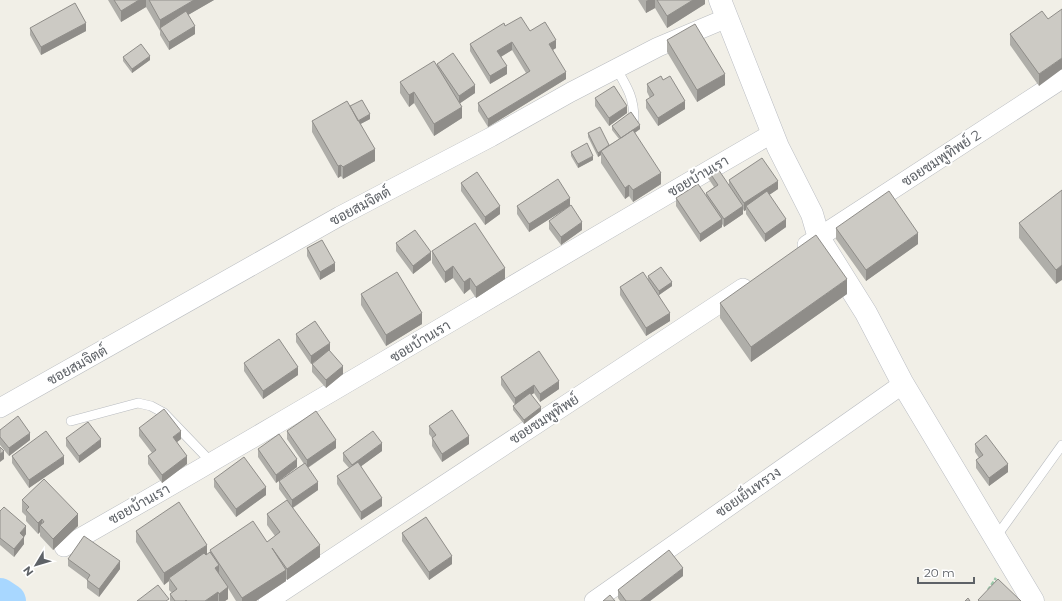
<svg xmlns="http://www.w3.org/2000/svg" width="1062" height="601" font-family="Montserrat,Sarabun,sans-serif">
<rect width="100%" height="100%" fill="#f1efe7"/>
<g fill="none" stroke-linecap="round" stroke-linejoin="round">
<path stroke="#a8d7ff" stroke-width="34" d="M0 595 9 601"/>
<defs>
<path id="lane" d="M616 68C627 87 634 97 634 120
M71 421 138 403 151 406 164 413 212 463
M996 537 1062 445"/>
<path id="street" d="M807 245 1062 79
M0 408 340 216 491 137 571 92 658 47 727 18
M64 547C302 412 536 270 773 133
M268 601 743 288
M594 601 903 384"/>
<path id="secondary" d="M720 0 778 147 812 214 819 238 866 313 903 384 1033 601"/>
</defs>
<use href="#lane" stroke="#b9bcc0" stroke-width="10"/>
<use href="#street" stroke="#b9bcc0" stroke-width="20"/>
<use href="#secondary" stroke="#babdc3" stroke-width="23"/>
<path stroke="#9ac8a9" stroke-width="2.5" stroke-dasharray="4 2" stroke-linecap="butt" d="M988 590 996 578"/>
<use href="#lane" stroke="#fff" stroke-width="9"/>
<use href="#street" stroke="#fff" stroke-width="19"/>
<use href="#secondary" stroke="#fff" stroke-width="22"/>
</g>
<path fill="#afaea9" d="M108 0H214L188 15 195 34 169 50 160 35V31L146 7 121 22Z
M638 0H705V4L667 28 655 8 646 13Z
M1042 11 1039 86 1010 45V34Z
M505 26 530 31 556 48 553 50 566 79 488 127 478 111V103L526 73 512 50 501 57 507 74 490 84 470 51V44Z
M30 28 86 31 41 55 30 35Z
M667 40 725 85 697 102 667 52Z
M123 57 150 60 132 73 123 61Z
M437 65 475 93 460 103 462 118 434 136 414 103 409 107 400 93V82Z
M663 80 685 109 658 126 646 108V100L650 98 647 92V84Z
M595 98 627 113 609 126 595 106Z
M350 106 370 119 360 124 375 161 343 179 341 176 338 178 312 132V121Z
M612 126 640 129 635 133 661 184 633 202 629 196 625 199 601 163V155L598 157 588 137V133L609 145 619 139 612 130Z
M571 152 593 160 578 168 571 156Z
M708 170 729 185V180L778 189 769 195 786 227 765 242 746 214V210L744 211 743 209V214L724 227 722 224V227L700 242 676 206V198L706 196V193L714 187 708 178Z
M461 183 500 214 485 225 461 191Z
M1062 190 1056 284 1019 238V223Z
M517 206H570L529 232 517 214Z
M549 221 582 230 561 245 549 229Z
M836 228 918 244 866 281 836 239Z
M396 243 431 260 413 274 396 251Z
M307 248 335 271 320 280 307 256Z
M432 251 505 279 476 298 470 289 464 294 453 278 445 283 432 263Z
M648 276 672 286 659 295 670 321 646 336 620 295V287L648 279Z
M361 294 422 324 386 346 361 305Z
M847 294 751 362 720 318V303Z
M296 334 330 351H329L343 374 326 388 312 372V364L319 358 311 364 296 342Z
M244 363 298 375 263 399 244 371Z
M501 377 559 389 540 402 534 393 531 395 541 411 524 424 513 410V406L515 405 501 385Z
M429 426 469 444 442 462 432 446V438L429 434Z
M139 428 181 439 177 442 187 464 162 483 148 464V456L152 453 139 436Z
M0 430 30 440 9 456 0 445Z
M287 431 336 448 308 468 318 490 293 508 320 557 287 580 286 579V581L256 601H236L228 588V599L225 601H170V594L172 593 169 590V581L164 585 136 542V531L207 555 210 553V550L267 542 275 536 267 525V514L287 500 279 489V481L304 464 287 439Z
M66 438 101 447 79 463 66 446Z
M975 444 1008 472 989 486 976 468V460L979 458 975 452Z
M258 449 297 467 276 483 258 457Z
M382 451 361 466 382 506 361 520 337 484V476L349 468 343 461V453Z
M12 456 64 464 29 488 12 463Z
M214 479 266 495 236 517 214 487Z
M22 500 78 526 53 550 40 536V532L38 534 26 521V516L22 512Z
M0 511 26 534 24 537V544L14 557 0 545Z
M402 533 452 564 429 580 402 541Z
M68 559 120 569 99 597 87 588V580L68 566Z
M683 576 650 601H620L618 598V590Z"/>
<path fill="#8f8d89" d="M139 0H146V7L121 22V11Z
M194 0H214L162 30 160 28V20Z
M648 0H655V8L646 13V1Z
M693 0H705V4L667 28V16Z
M86 23V31L41 55V47Z
M195 26V34L169 50V42Z
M556 40V48L549 52V44Z
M512 42V50L497 59V51Z
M150 56V60L132 73V69Z
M1062 58V69L1039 86V74Z
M507 66V74L490 84V76Z
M566 72V79L488 127V119Z
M725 74V85L697 102V90Z
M475 85V93L459 104V96Z
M414 92V103L409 107V95Z
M685 101V109L658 126V118Z
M627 106V113L609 126V118Z
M462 107V118L434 136V124Z
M370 114V119L355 127V123Z
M640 125V129L621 142V138Z
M375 149V161L343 179V167Z
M601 151V155L598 157V153Z
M593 156V160L578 168V164Z
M341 165V176L338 178V166Z
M661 173V184L633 202V190Z
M778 181V189L748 209 746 206V210L744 211V203Z
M629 185V196L625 199V188Z
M570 198V206L529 232V224Z
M500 206V214L485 225V217Z
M743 206V214L724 227V219Z
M722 219V227L700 242V234Z
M786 219V227L765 242V234Z
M582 222V230L561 245V237Z
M918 233V244L866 281V270Z
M431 252V260L413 274V266Z
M335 263V271L320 280V272Z
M1062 265V280L1056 284V270Z
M453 266V278L445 283V272Z
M505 268V279L476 298V287Z
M470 278V289L464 294V282Z
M847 279V294L751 362V347Z
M672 282V286L659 295V291Z
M422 313V324L386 346V335Z
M670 313V321L646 336V328Z
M330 343V351L311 364V356Z
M343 366V374L326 388V380Z
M298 367V375L263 399V391Z
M559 381V389L540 402V394Z
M534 385V393L515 406V398Z
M541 407V411L524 424V420Z
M181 431V439L173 445V437Z
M30 433V440L9 456V448Z
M469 436V444L442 462V454Z
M101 439V447L79 463V456Z
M336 440V448L307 468V460Z
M382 443V451L352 473V465Z
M4 451V459L0 462V454Z
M64 456V464L29 488V480Z
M187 456V464L162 483V475Z
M297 459V467L276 483V475Z
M1008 464V472L989 486V478Z
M318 482V490L292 508V500Z
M266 487V495L236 517V509Z
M382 498V506L361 520V512Z
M78 514V526L53 550V539Z
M42 519V527L40 525V532L38 534V523Z
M26 526V534L24 537V544L14 557V549L20 533Z
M207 545V556L169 578V581L164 585V573Z
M320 545V557L287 580V569Z
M452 556V564L429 580V572Z
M120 561V569L99 597V589Z
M219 565V576L215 568Z
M683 568V576L650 601H640Z
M286 570V581L256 601H242V598Z
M228 587V599L225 601H219V594Z
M218 592V601H205Z"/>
<path fill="#cccac4" stroke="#8f8d89" d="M114 0H139L121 11Z
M149 0H194L160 20Z
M657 0H693L667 16Z
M75 3 86 23 41 47 30 28Z
M1062 9V58L1039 74 1010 34 1042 11 1048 19Z
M186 11 195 26 169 42 160 28Z
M521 17 530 31 545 22 556 40 549 44 566 72 488 119 478 103 530 71 512 42 497 51 507 66 490 76 470 44 504 23 505 26Z
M695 24 725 74 697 90 667 40Z
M141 44 150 56 132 69 123 57Z
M453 53 475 85 459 96 437 64Z
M434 61 462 107 434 124 414 92 409 95 400 82Z
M661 76 663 80 670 76 685 101 658 118 646 100 654 95 647 84Z
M614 86 627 106 609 118 595 98Z
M362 100 370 114 358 121 350 106Z
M347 101 375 149 343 167 341 165 338 166 312 121Z
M631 112 640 125 621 138 612 126Z
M600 127 609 145 598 153 588 133Z
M633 130 661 173 633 190 629 185 625 188 601 151Z
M587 143 593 156 578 164 571 152Z
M762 158 778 181 744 203 729 180Z
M716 166 743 206 724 219 706 193 718 185 708 170Z
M477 172 500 206 485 217 461 183Z
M558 179 570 198 529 224 517 206Z
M698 184 722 219 700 234 676 198Z
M1062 190V265L1056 270 1019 223Z
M767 191 786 219 765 234 746 206Z
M889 191 918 233 866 270 836 228Z
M571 205 582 222 561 237 549 221Z
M475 223 505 268 476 287 470 278 464 282 453 266 445 272 432 251Z
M415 230 431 252 413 266 396 243Z
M816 235 847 279 751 347 720 303Z
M322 240 335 263 320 272 307 248Z
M661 267 672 282 659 291 648 276Z
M397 272 422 313 386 335 361 294Z
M643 272 670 313 646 328 620 287Z
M315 321 330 343 311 356 296 334Z
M279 339 298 367 263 391 244 363Z
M329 350 343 366 326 380 312 364Z
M539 351 559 381 540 394 534 385 515 398 501 377Z
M530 393 541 407 524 420 513 406Z
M164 409 181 431 173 437 187 456 162 475 148 456 156 450 139 428Z
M452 410 469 436 442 454 432 438 436 435 429 426Z
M316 411 336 440 307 460 287 431Z
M18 416 30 433 9 448 0 437V430Z
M88 422 101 439 79 456 66 438Z
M46 431 64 456 29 480 12 456Z
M373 431 382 443 352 465 343 453Z
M279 434 297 459 276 475 258 449Z
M986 435 1008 464 989 478 976 460 983 455 975 444Z
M0 447 4 451 0 454Z
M244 457 266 487 236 509 214 479Z
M358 462 382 498 361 512 337 476Z
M305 463 318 482 292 500 279 481Z
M44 479 78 514 53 539 40 525 44 522 42 519 38 523 26 510 29 507 22 500Z
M287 500 320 545 287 569 272 548 286 570 242 598 210 550 253 521 267 542 280 532 267 514Z
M179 502 207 545 164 573 136 531Z
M4 507 26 526 20 533 24 537 14 549 0 538V511Z
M426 517 452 556 429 572 402 533Z
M84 536 120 561 99 589 87 580 90 575 68 559Z
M669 550 683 568 640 601H626L618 590Z
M210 552 219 565 215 568 228 587 219 594 218 592 205 601H187L186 600 185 601H175L170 594 177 589 169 578 204 553 206 555Z
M998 579 1021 601H979L978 600Z
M158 585 169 599 166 601H137Z
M610 595 615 601H603Z
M968 598 970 601H965Z"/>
<g text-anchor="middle" stroke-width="4" stroke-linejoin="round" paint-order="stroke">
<g font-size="14" fill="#5e6267" stroke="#fff">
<text transform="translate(941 158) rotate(-33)" y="5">ซอยชมพูทิพย์ 2</text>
<text transform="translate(698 176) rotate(-30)" y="5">ซอยบ้านเรา</text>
<text transform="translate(360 206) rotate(-28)" y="5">ซอยสมจิตต์</text>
<text transform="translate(420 341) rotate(-31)" y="5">ซอยบ้านเรา</text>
<text transform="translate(77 365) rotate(-29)" y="5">ซอยสมจิตต์</text>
<text transform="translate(544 419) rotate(-33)" y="5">ซอยชมพูทิพย์</text>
<text transform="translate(748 492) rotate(-35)" y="5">ซอยเย็นทรวง</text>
<text transform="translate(139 504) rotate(-29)" y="5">ซอยบ้านเรา</text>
</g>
</g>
<g transform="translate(36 565) rotate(232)" stroke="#ffffff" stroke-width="3" paint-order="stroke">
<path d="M0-3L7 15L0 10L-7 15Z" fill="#5e6267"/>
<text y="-6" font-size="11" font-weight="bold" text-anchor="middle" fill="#5e6267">N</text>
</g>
<path d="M918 577v6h56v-6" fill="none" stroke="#5e6267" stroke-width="2"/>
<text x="924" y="577" font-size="12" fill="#5e6267" stroke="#ffffff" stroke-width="3" paint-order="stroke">20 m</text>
</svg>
